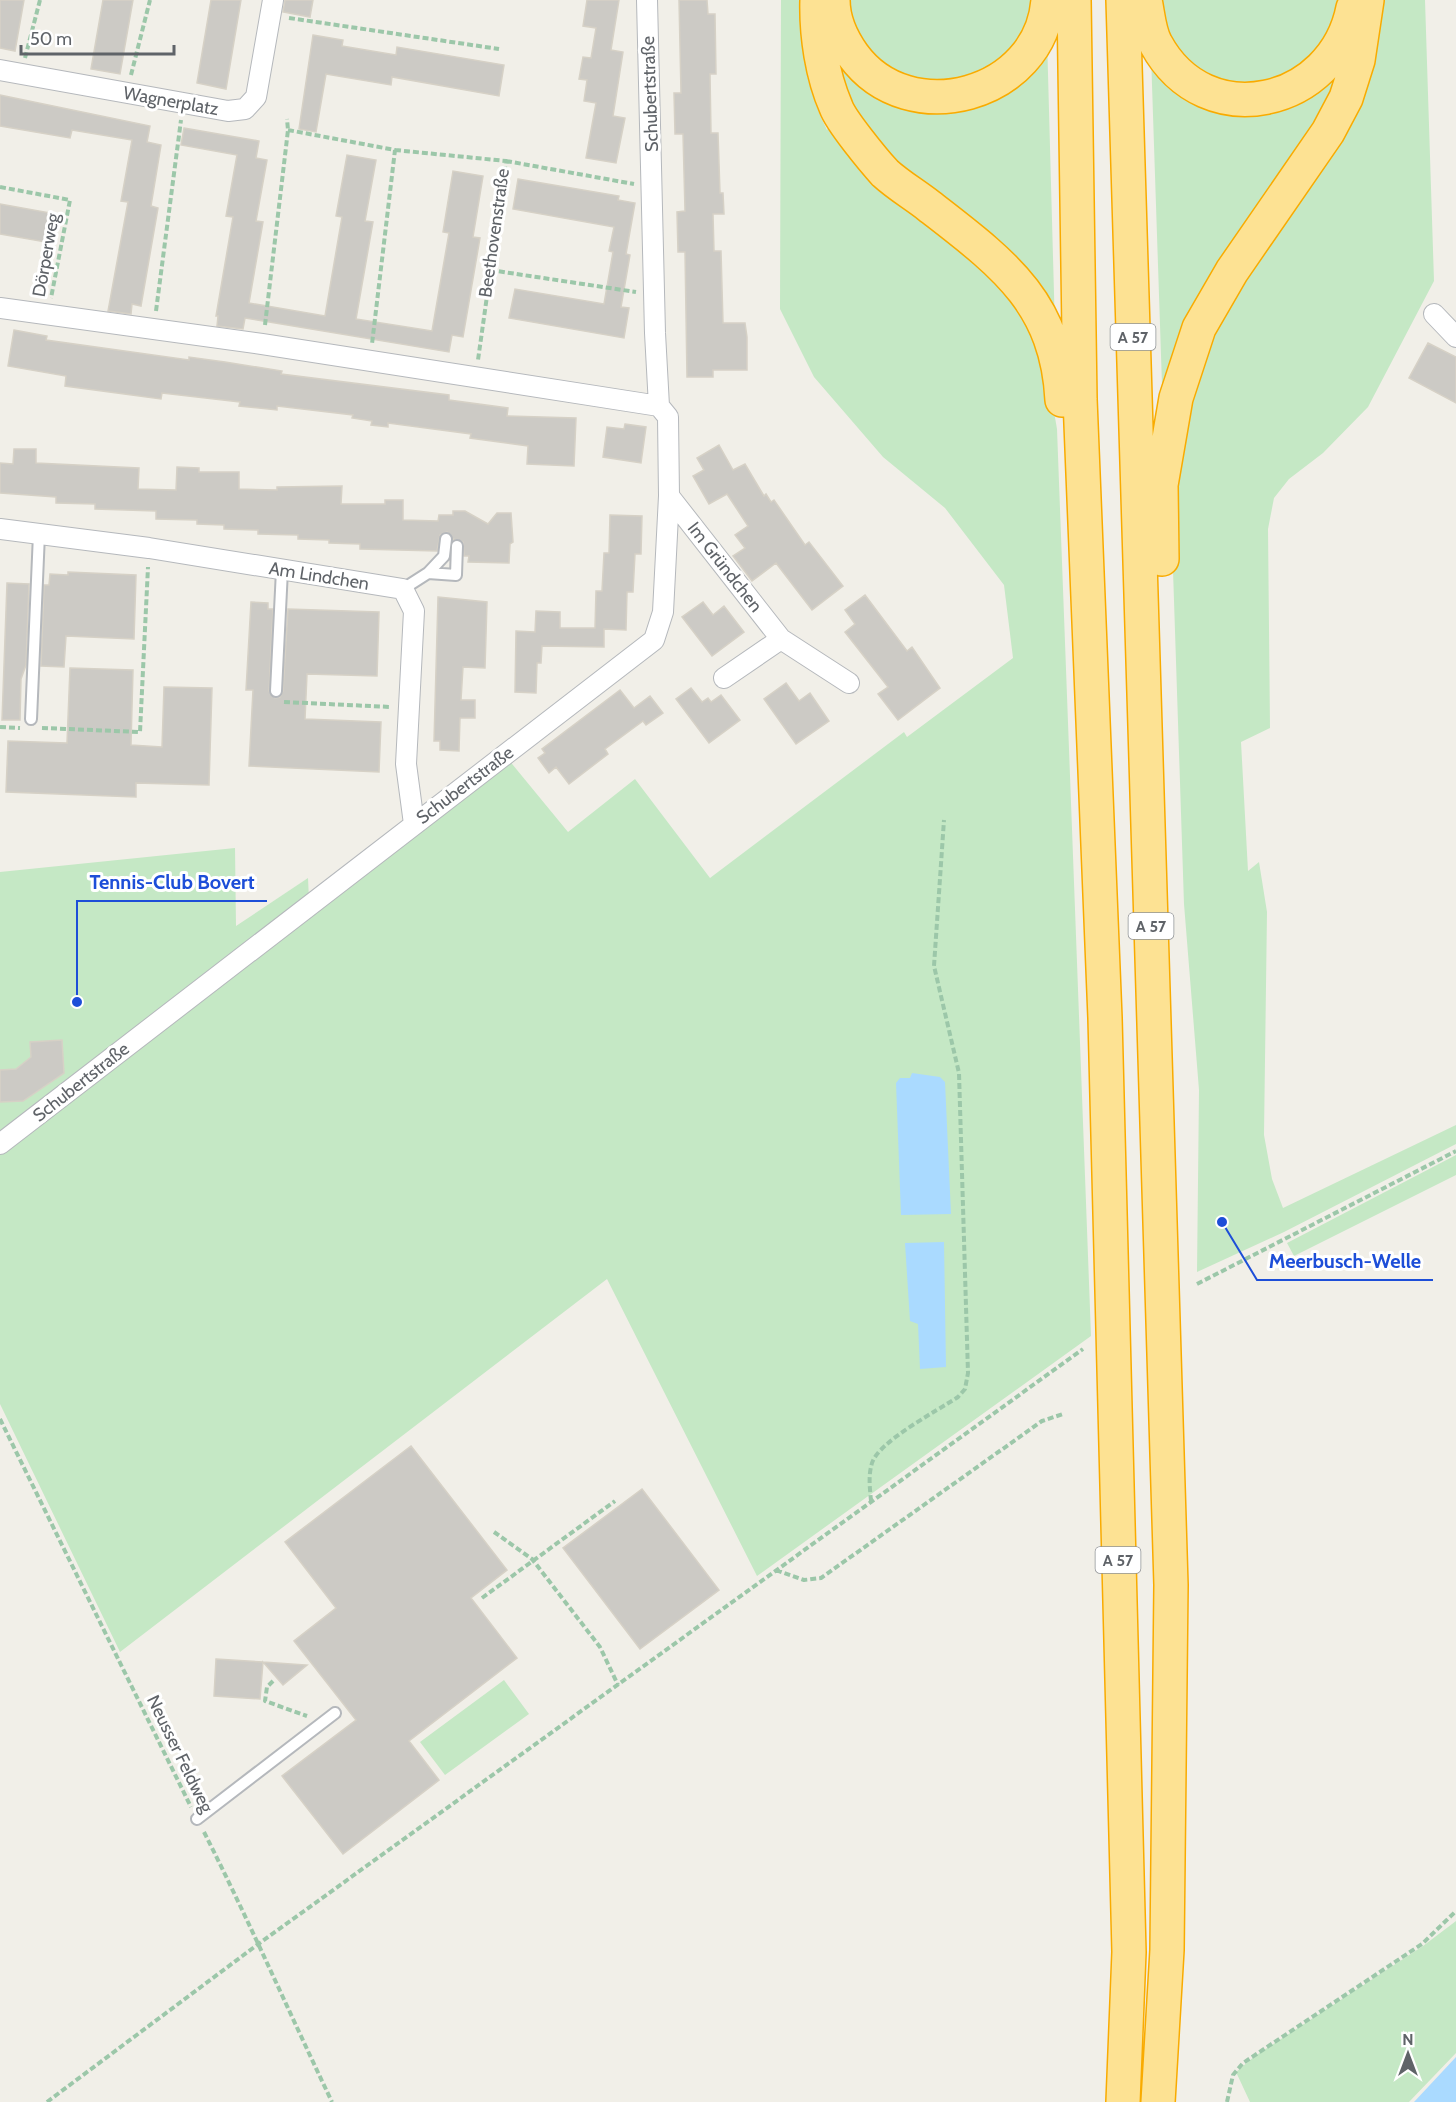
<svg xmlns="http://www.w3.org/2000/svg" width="1456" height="2102" font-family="Cabin,sans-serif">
<rect width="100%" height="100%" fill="#f1efe8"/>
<path fill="#c5e8c5" d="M781 0H802C799 47 806 88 827 130L831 124 977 262 1030 322 1048 377 1057 429 1091 1336 757 1576 607 1279 120 1652 0 1404V1149L508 759 568 832 635 779 710 878 904 732 907 737 1013 658 1004 585 945 508 883 457 814 377 780 309Z
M847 0H1034L1022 37 1005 58 954 83 922 82 894 72 855 35Z
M1156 0H1340L1331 28 1319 48 1287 79 1240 86 1197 72 1169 40Z
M1381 0H1425L1434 281 1368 407 1323 453 1289 479 1274 498 1268 529 1270 728 1241 742 1248 871 1259 862 1267 912 1264 1135 1272 1179 1283 1208 1456 1125V1144L1284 1232 1197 1272 1199 1090 1184 904 1172 540 1175 486 1190 396 1211 337Z
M1047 37 1055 330 911 185 840 101 837 46 922 105Z
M1151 55 1209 102 1351 56 1163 415Z
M235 848 236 926 308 878 309 900 0 1135V872Z
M1456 1155V1175L1294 1256 1287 1243Z
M504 1680 529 1714 445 1775 420 1742Z
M1456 1921V2053L1409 2102H1250L1236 2072 1255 2056 1423 1946Z"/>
<path fill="#aadaff" d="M912 1073 940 1077 945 1082 951 1214 901 1215 896 1083 900 1078H910Z
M944 1242 946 1367 920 1369 918 1324 910 1321 905 1243Z
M1456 2057V2102H1414Z"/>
<path fill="#cccac5" stroke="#d6d1c6" stroke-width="1.5" d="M0 0H24L15 51 0 48Z
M103 0H133L120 74 91 69Z
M211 0H241L226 89 197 83Z
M285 0H313L310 17 283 12Z
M587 0H619L611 50 623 52 613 116 625 118 616 163 586 158 596 103 584 101 587 80 579 79 583 57 591 58 596 28 583 26Z
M679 0H707L708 14H715L716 74H710L711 133H718L720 193H723L724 214H713L714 251H721L723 323H745L747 337V370H713V377H687L685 252H678L677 212 685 211 683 134H675L674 93H681Z
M313 35 343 40 342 46 396 55 397 47 504 65 499 96 392 77 391 85 326 74 316 132 299 129Z
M0 95 150 126 147 142 161 145 151 206 158 208 141 306 132 304 131 314 108 311 128 202 121 201 132 140 72 130 70 138 0 126Z
M184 128 259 141 256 158 267 160 256 221 263 222 249 303 325 316 342 217 336 216 347 155 376 160 365 221 373 222 356 319 432 331 449 233 443 232 453 171 483 176 473 237 480 238 463 337 452 335 449 352 245 318 243 329 217 326 218 316H216L233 217 226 216 237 155 181 145Z
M518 179 619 196 618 200 635 203 626 254 630 255 621 307 629 308 624 338 509 318 515 289 604 304 613 252 609 251 614 227 513 209Z
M0 204 56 214 51 243 0 234Z
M14 330 47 336 46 340 189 360V357L225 362 282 371 281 374 449 395V400L508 408 507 416 576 418 574 466 527 464 528 446 470 438 471 434 388 423V427L371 425 372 421 352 418 353 415 277 406V410L239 406 240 402 162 393 161 399 65 386 66 376 8 366Z
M1428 343 1456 357V403L1409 378Z
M625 424 646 427 641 463 603 457 607 427 624 429Z
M719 445 733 470 745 464 764 496 766 494 771 502 774 500 805 545 809 542 843 586 812 610 776 563 752 581 733 556 745 548 735 535 748 526 727 494 709 504 693 476 704 470 697 458Z
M14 449H36V463L139 468 138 489 176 490 177 467 199 468V472H239V489L277 490V487L342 486 341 504H385V500H403V520L438 521 439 515H453V511H465L488 524 497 513H511L513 542 510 544 509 563 468 562 469 556H464L463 542 453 539 447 532 440 535 437 551 360 549V544L329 543V540L298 539V535L258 534V530L224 529V525L197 524V520L156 519V511L95 509V504L56 503V497L0 493V463L13 464Z
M610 515 642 516 641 554H635L633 592H627L626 630 604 629V647L542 646 541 663H537L536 693 515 692 516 631 535 632 536 611 560 612V628H595L596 591H602L604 553H609Z
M68 572 136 575 134 639 66 636 64 667 41 666 44 585H49L50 574 68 575Z
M7 583 29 584 26 665 21 679 20 720H2Z
M865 595 907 651 912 647 940 688 898 720 878 694 888 687 845 632 855 624 845 610Z
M438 597 487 602 485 668 463 667 461 700H475V718H460L459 751 440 750V741H434Z
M251 602 268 603V609H273L269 691 275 698 280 697 283 691 288 609 379 612 377 676 307 674 305 719 381 722 379 772 249 766 253 690H246Z
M703 602 713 615 724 606 744 632 712 656 682 617Z
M70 668 133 670 131 745 162 747 164 687 212 688 209 785 136 783V797L6 792 8 741 67 743Z
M786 683 799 701 810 693 829 721 796 744 764 699Z
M691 688 702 702 708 698 711 702 721 695 740 720 709 743 676 699Z
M620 690 634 708 650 696 663 713 646 725 643 721 605 749 608 754 569 784 556 767 549 773 538 758 545 753 542 749Z
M62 1040 64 1073 23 1101 0 1102V1070L16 1069 31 1057 30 1042Z
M411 1446 507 1570 471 1598 517 1658 409 1741 439 1780 343 1854 282 1776 356 1720 294 1641 336 1608 285 1542Z
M642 1489 719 1590 640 1649 563 1548Z
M216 1659 263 1662 307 1665 283 1685 263 1662 260 1699 214 1696Z"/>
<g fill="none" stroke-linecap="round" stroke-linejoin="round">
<defs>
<path id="lane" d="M428 573 444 556 446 539
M403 589 428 573 456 575 457 546
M276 691 282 570
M31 719 39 534
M197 1819 335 1713"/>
<path id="street" d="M0 70 228 111 245 109 256 97 273 0
M0 308 262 344 659 406
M1434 314 1456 337
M669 496 781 639 849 683
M0 529 149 548 403 589 414 611 406 764 414 824
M724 678 781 639
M0 1144 654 640 663 612 669 496 668 417 659 406 655 333 647 0"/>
<path id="highway" d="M817 0C816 35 822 75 836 107 841 121 874 161 885 173 898 185 915 195 929 206 1001 262 1057 301 1062 400
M833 0C833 21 841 38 853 55 909 132 1041 96 1048 0
M1074 0 1080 399 1105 1018 1129 1952 1123 2102
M1123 0 1171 1585 1167 1950 1158 2102
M1145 0C1148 14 1149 32 1156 44 1206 136 1334 106 1353 8
M1162 559 1161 485 1176 398 1199 328 1232 271 1328 132 1346 98 1358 60 1367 0"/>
</defs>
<use href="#lane" stroke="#b5b8bc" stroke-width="14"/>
<use href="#street" stroke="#b5b8bc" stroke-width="22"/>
<use href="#highway" stroke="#f9ab00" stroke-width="36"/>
<path stroke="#9cc7a9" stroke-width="4" stroke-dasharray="6 3" stroke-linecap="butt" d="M289 18 499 49
M25 58 40 0
M131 75 150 0
M288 130 395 150 372 344
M395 150 506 161 478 360
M506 161 634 184
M0 187 70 200 51 298
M490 270 636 292
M156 311 181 120
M265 325 288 130 287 119
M284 702 391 707
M0 727 20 728
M42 728 140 732 148 567
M1197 1284 1456 1151
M0 1419 191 1807
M871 1501C870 1489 868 1476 872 1463 879 1441 937 1411 958 1397L965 1389 968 1373 959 1073 934 966 944 820
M494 1532 532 1559 600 1647 618 1685
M776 1570 804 1580 821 1578 1042 1421 1063 1414
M482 1598 615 1501
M273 1681 267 1687 265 1701 307 1716
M204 1832C249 1921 289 2012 332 2102
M47 2102 257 1945 1083 1349
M1227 2102 1233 2075 1243 2063 1422 1944 1456 1911"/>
<use href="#lane" stroke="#fff" stroke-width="10"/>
<use href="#street" stroke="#fff" stroke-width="20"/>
<use href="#highway" stroke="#fde293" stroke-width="33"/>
</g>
<g text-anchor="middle" stroke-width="6" stroke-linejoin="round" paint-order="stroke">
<g fill="#fff" stroke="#8f9295" stroke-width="1.5">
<rect x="1110.5" y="324" width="45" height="26" rx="4.5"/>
<rect x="1128.5" y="913" width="45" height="26" rx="4.5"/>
<rect x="1095.5" y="1547" width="45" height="26" rx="4.5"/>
</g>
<g font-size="16" font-weight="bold" fill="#5f6368">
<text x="1133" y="343">A 57</text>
<text x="1151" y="932">A 57</text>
<text x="1118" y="1566">A 57</text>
</g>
<g font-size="18" fill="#5f6368" stroke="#fff">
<text transform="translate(650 94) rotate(-92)" y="6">Schubertstraße</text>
<text transform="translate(171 101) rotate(10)" y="6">Wagnerplatz</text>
<text transform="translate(494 233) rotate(-82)" y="6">Beethovenstraße</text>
<text transform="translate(46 255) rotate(-80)" y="6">Dörperweg</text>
<text transform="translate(725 567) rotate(52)" y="6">Im Gründchen</text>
<text transform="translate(319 576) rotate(9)" y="6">Am Lindchen</text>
<text transform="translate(465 785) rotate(-37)" y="6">Schubertstraße</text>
<text transform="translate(81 1082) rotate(-38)" y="6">Schubertstraße</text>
<text transform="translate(180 1754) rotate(64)" y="6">Neusser Feldweg</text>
</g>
</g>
<path fill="none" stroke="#1d4ed8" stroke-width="2" d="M77 1002L77 901H267M1222 1222L1257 1280H1433"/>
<g fill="#1d4ed8" stroke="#fff" stroke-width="2">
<circle cx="77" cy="1002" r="6"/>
<circle cx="1222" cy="1222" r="6"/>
</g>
<g font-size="20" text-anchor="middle" font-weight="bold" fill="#1d4ed8" stroke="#fff" stroke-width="6" stroke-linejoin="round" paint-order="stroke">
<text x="172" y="889">Tennis-Club Bovert</text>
<text x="1345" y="1268">Meerbusch-Welle</text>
</g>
<g transform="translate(1408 2054)" stroke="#ffffff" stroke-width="4.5" paint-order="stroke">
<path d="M0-4.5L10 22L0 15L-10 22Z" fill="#5f6368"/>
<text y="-9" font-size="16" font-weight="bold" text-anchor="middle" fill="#5f6368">N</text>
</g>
<path d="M21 45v9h153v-9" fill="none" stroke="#5f6368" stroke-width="3"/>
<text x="30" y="45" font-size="18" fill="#5f6368" stroke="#ffffff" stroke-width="4.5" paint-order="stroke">50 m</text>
</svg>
